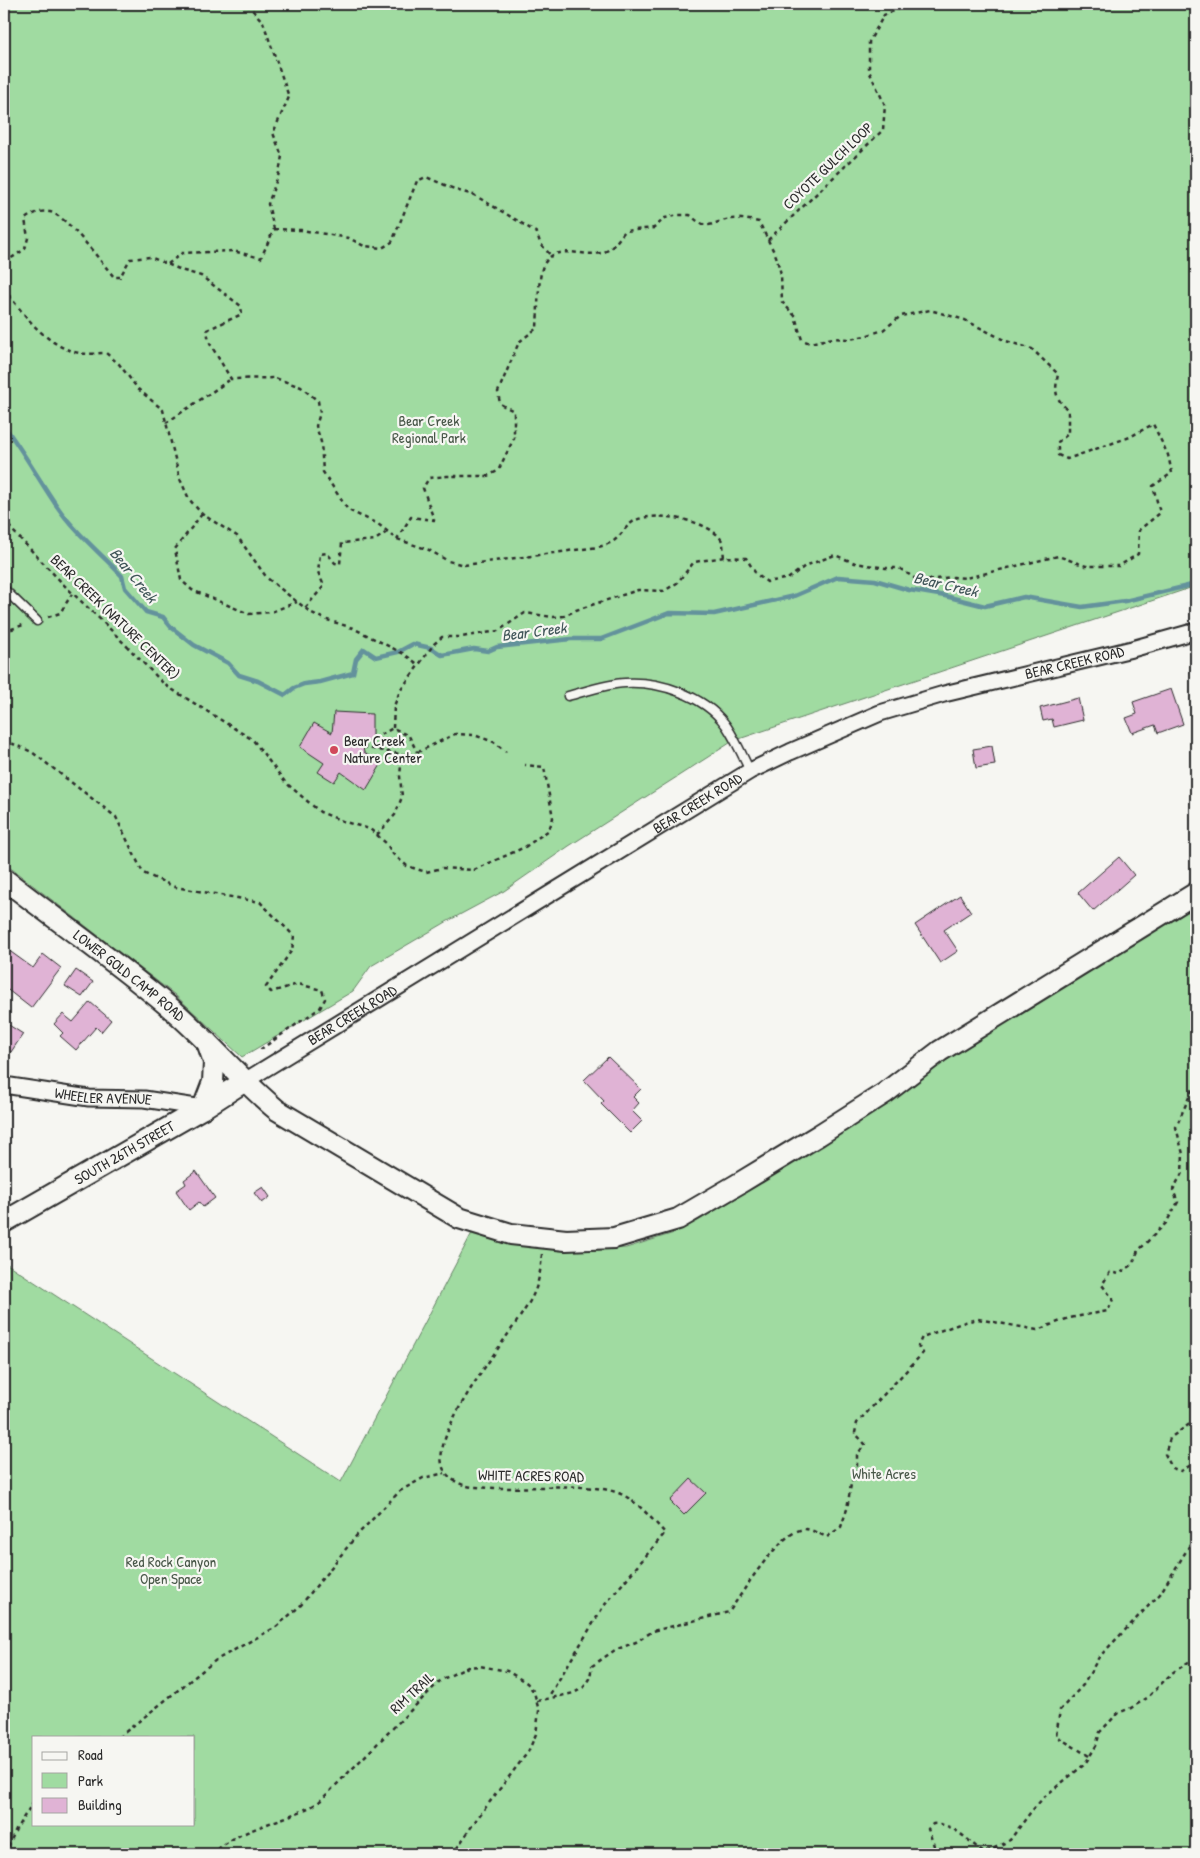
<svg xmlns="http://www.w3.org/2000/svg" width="1200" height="1858" font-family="'Patrick Hand',sans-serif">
<rect width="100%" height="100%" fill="#f6f6f2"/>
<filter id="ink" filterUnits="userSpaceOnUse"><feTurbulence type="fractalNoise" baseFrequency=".02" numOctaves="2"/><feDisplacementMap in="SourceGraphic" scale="10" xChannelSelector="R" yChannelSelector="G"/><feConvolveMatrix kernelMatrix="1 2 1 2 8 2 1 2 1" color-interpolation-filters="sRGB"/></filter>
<g filter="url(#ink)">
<path fill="#a0dba1" stroke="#668366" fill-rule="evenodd" d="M4 4H1196V586L733 741 569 846 504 891 448 921 371 966 353 991 242 1057 175 995 4 863Z
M1196 901V1854H4V1262L341 1482 472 1233 526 1246 563 1250H597L626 1248 674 1233 698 1221 763 1182 875 1110 956 1051ZM34 1737H194V1824H34Z"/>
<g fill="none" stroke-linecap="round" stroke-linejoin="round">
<path stroke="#63929c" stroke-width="4.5" d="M4 426C24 452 40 482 59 509 76 534 102 554 122 576L125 588 146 612 163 617 171 627 194 645 228 663 239 675 258 681 285 695 294 688 304 684 320 682 353 673 356 659 364 649 376 657 398 652 413 644 431 648 442 655 474 649 488 651 497 647 571 639H601L669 613 714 614 794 596 838 577 875 580 909 590 945 596 985 606 1024 597 1082 607 1125 601 1196 584"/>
</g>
<path fill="#e0b3d5" stroke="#2b2b2b" d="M1171 689 1183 724 1158 733 1155 725 1132 733 1126 718 1137 714 1133 702Z
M1078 698 1083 720 1054 727 1052 719 1043 721 1040 708Z
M334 712 372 714V742L362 741 364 753 382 763 366 790 341 772 334 782 318 772 324 763 300 747 314 723 332 733Z
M992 746 995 765 976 768 973 749Z
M1119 857 1134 875 1093 911 1078 893Z
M960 895 971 912 944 930 958 951 940 963 915 925Z
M4 947 33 968 43 954 61 968 31 1008 4 987Z
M76 970 93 982 82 997 65 986Z
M90 1002 111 1020 101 1032 96 1027 76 1050 60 1036 63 1033 54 1024 63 1014 73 1022Z
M4 1022 23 1034 11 1052 4 1048Z
M608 1057 641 1089 633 1097 639 1103 632 1111 642 1121 630 1133 601 1104 604 1101 584 1080Z
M196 1171 215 1198 203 1207 199 1202 189 1210 176 1191 186 1184 184 1180Z
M263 1187 270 1197 262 1203 254 1193Z
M691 1479 706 1493 684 1515 670 1501Z"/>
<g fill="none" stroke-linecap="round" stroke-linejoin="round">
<defs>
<path id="service" d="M4 589 37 621
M568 696C587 691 606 684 625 683 659 681 703 695 725 724 735 738 742 755 750 771"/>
<g id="minor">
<path id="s1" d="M245 1081 750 771 790 752 880 713 944 694 1132 649 1196 631"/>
<path id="s2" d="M4 1085 89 1098 144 1099 203 1108"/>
</g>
<g id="tertiary">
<path id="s3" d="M4 879C58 921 114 961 167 1005 206 1037 238 1078 277 1110L459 1218 511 1234 566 1240 614 1238 678 1219 738 1184 819 1135 885 1093 940 1051 1196 893"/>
<path d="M203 1108 213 1082 214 1062 207 1042"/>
<path id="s4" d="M4 1222 203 1108 245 1081"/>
</g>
</defs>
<use href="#service" stroke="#2b2b2b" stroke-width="11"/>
<use href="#minor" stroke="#2b2b2b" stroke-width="19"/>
<use href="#tertiary" stroke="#2b2b2b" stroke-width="24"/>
<path stroke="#2b2b2b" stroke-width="2.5" stroke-dasharray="4 4" stroke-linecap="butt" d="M247 4 263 22 289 97 273 133 282 156 279 173 268 204 274 229
M274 229 301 230 349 238 364 246 382 248 392 242 417 181 426 177 459 191 474 195 518 221 537 233 540 243 552 257
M768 240 883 130 885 105 869 71V42L884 15 911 4
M168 264 182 253 233 251 261 258 274 229
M4 272 10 259 25 249 28 238 25 219C32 214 40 210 50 212 66 215 102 263 114 277H120L130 259 150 257 184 271 201 276 241 306 242 314 207 330 209 342 231 379 275 378 301 387 318 401 320 413 316 426 321 442 323 472 348 510 378 524 397 539 429 550 448 561 464 565 598 547C602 546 606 545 610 543 620 539 625 525 636 520 656 511 711 520 722 541 724 545 723 553 724 557
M4 289C24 314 45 346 79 353 87 355 98 353 106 353L119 364 138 389 163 410 180 479 189 499 202 514 237 536 267 578 310 612 324 619 353 628 404 654 419 665
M166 423 231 379
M202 514 175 549 181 580 192 590 249 614 271 612 297 602
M4 519 12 530 65 586 105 624 165 685 253 740 285 782 320 812 345 822 370 829 386 843 393 854 407 866 426 872 442 868 474 870 525 847 549 830 553 818 544 767 525 765
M305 608 324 586 318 572 320 554 327 553 335 563 340 564 342 543 375 540 387 532
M48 617 60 613 72 594
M4 627 9 630 26 624
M393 728 394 706 400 691 434 644 442 637H461L498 631 525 613 553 617 564 616 576 610 638 590 664 591 677 583 694 562 724 557 746 558 756 574 767 582 789 578 805 566 835 555 855 563 886 568H899L919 581 953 577 966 578 1058 556 1086 566H1119L1138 554 1139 530 1160 513 1153 486 1172 473 1168 455 1153 424 1130 437 1067 459 1058 455V442L1068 434V410C1054 397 1055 392 1058 374L1032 349 1006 341 965 320 930 310 901 316 883 330 865 336 850 339 833 338 810 343 802 340 795 316 782 302 781 274 776 256 759 222C750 220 741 218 731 219 709 222 710 233 690 215H678L665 218 654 228 625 231C619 238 613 249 604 252 585 259 555 241 543 266 538 277 538 314 537 328L519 342 498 392 500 404 514 411V438L498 471 487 476H447L429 478 423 488 434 520 411 517 397 539
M4 740 32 752 116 817 143 873 175 887 260 902 294 936 292 950 266 987 271 992 298 984 322 990 325 999 320 1008 261 1049 260 1053
M363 747 410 756 455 734 474 735 494 742 506 752
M378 750 380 735 393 728 409 736 417 752
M377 835 395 815 402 797 400 776 402 755
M542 1254C541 1267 539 1283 533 1295 518 1329 419 1439 446 1473 453 1482 465 1487 476 1487 511 1490 547 1485 582 1487 596 1488 611 1489 623 1495 640 1504 653 1520 665 1533L603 1607 549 1696
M1196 1410 1191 1423 1170 1438 1165 1454 1172 1468 1181 1471 1196 1462
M537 1701 574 1693 584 1687 590 1677 592 1666 615 1650 636 1642 653 1631 729 1612C743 1592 780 1530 805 1529 811 1529 821 1535 827 1537L841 1527 847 1509 851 1484 857 1471V1455L865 1444 855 1433 857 1423 923 1353 918 1346 922 1337 965 1322 978 1319 1037 1330 1069 1318 1108 1311 1113 1299 1102 1285 1110 1272 1119 1274 1132 1265 1138 1251 1166 1223 1178 1202 1173 1190 1182 1173 1183 1154 1176 1127 1193 1088 1196 1086
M119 1737 216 1660 276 1627 301 1605 357 1535 400 1491 423 1478 445 1473
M1089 1756 1056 1736 1060 1710 1084 1684 1099 1657 1160 1594 1196 1535
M5 1854 16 1829 34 1801
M211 1854C222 1846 232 1838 245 1833 269 1822 294 1816 318 1803L441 1680 468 1667 480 1666 507 1671 527 1683 534 1692 539 1711 536 1734 528 1752 476 1820 453 1854
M937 1854 928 1829 933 1824C952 1822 968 1841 983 1852L991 1850 1010 1840 1030 1813 1044 1797 1085 1764 1096 1746 1100 1732 1118 1713 1131 1708 1147 1698 1172 1673 1196 1657"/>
<use href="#service" stroke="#f6f6f2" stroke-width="8"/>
<use href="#minor" stroke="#f6f6f2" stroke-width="15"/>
<use href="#tertiary" stroke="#f6f6f2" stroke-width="20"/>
</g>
</g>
<circle fill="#d1495b" stroke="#f6f6f2" stroke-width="2" cx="334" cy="750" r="5"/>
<g text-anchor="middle" stroke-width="4.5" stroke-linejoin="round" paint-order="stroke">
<g font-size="15" fill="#2b2b2b" stroke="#f6f6f2">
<text transform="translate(828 166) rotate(-44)" y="5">COYOTE GULCH LOOP</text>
<text transform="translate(115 617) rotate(44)" y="5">BEAR CREEK (NATURE CENTER)</text>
<text dy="5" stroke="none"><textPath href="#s1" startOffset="936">BEAR CREEK ROAD</textPath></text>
<text dy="5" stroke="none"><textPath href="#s1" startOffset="531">BEAR CREEK ROAD</textPath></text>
<text dy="5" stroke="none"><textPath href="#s3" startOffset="158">LOWER GOLD CAMP ROAD</textPath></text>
<text dy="5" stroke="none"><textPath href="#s1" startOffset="126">BEAR CREEK ROAD</textPath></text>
<text dy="5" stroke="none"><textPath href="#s2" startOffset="100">WHEELER AVENUE</textPath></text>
<text dy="5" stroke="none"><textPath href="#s4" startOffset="139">SOUTH 26TH STREET</textPath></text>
<text transform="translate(531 1476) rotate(1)" y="5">WHITE ACRES ROAD</text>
<text transform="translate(412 1693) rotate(-43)" y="5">RIM TRAIL</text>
</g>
<g font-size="15" fill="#485748" stroke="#f6f6f2">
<text x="429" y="426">Bear Creek<tspan x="429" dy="17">Regional Park</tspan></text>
<text x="884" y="1479">White Acres</text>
<text x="171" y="1567">Red Rock Canyon<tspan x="171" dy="17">Open Space</tspan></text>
</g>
<g font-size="15" fill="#2b2b2b" stroke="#f6f6f2" text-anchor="start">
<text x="344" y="746">Bear Creek<tspan x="344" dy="17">Nature Center</tspan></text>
</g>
<g font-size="16" font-style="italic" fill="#42565a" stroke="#f6f6f2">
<text transform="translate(134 575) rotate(51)" y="6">Bear Creek</text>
<text transform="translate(946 584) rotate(13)" y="6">Bear Creek</text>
<text transform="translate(534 631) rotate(-7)" y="6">Bear Creek</text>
</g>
</g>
<rect width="1200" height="1858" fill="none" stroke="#f6f6f2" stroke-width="20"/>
<rect x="10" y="10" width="1180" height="1838" fill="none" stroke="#2b2b2b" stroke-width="2" filter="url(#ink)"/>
<rect x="32" y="1736" width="162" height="90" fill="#f6f6f2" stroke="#a5a5a2"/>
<rect x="42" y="1752" width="25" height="8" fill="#f6f6f2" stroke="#a5a5a2"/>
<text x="78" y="1760" font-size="15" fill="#2b2b2b">Road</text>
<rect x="42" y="1773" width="25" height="15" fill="#a0dba1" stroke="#a5a5a2"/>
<text x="78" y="1786" font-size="15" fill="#2b2b2b">Park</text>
<rect x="42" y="1798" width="25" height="15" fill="#e0b3d5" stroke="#a5a5a2"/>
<text x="78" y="1810" font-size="15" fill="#2b2b2b">Building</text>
</svg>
